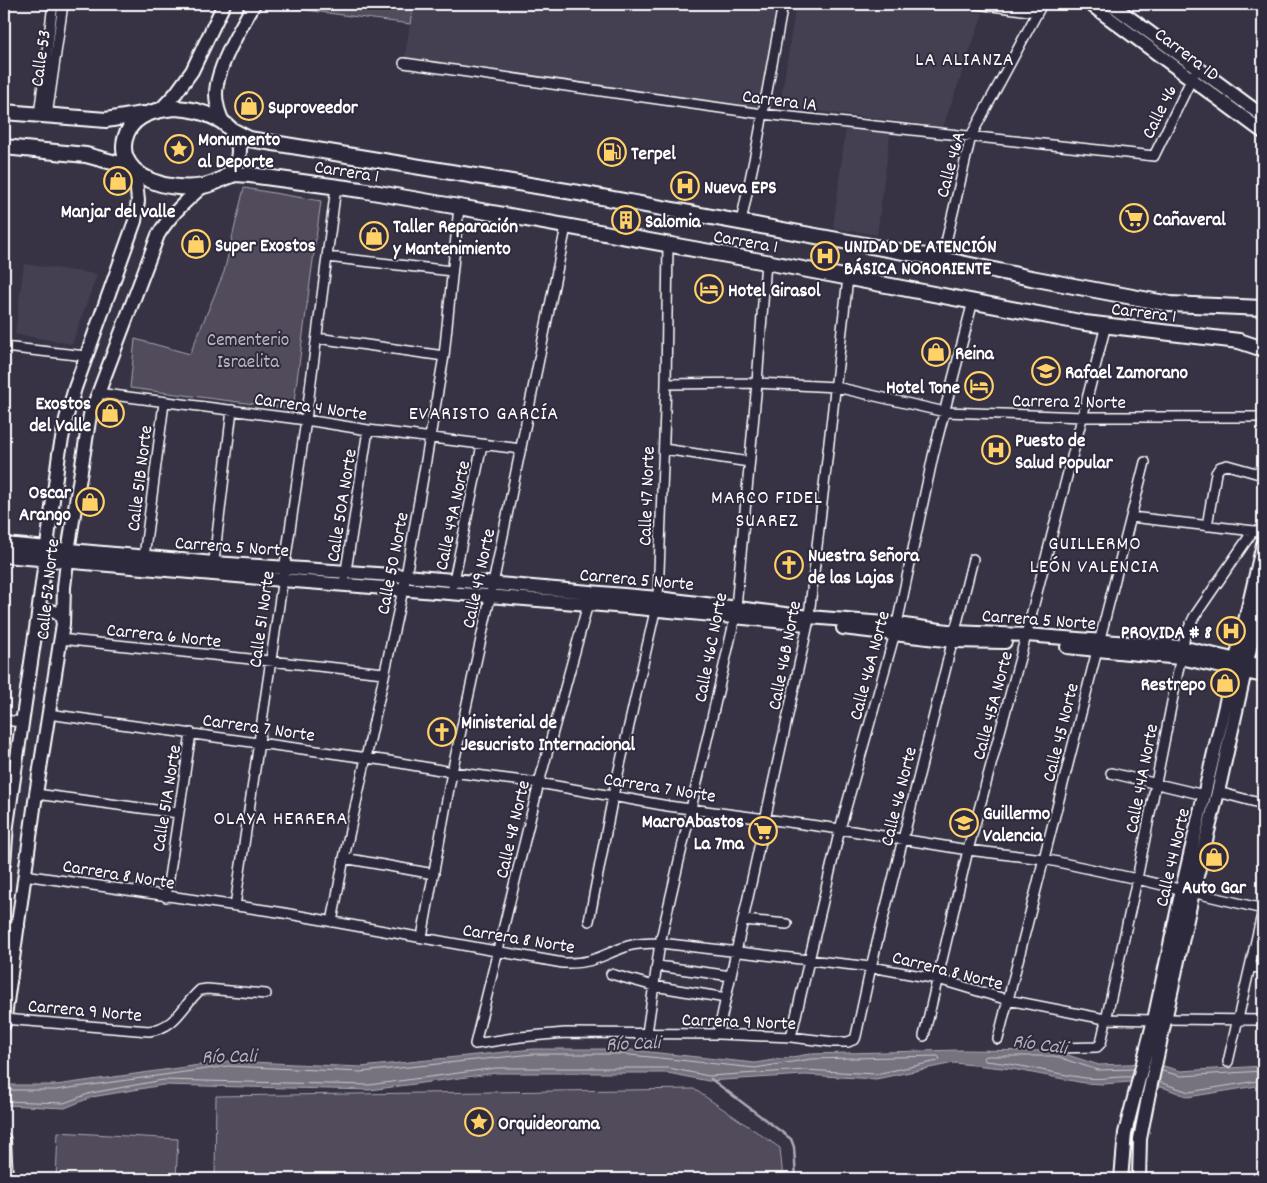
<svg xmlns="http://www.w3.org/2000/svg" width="1267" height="1183" font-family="Dekko,sans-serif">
<rect width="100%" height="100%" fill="#373345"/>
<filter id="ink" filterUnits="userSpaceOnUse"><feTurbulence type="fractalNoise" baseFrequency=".02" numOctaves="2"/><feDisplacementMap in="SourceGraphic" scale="10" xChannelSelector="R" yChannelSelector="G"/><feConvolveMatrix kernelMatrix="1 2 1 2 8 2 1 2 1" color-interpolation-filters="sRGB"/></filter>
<g filter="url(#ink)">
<path fill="#444051" d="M413 4H783L763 114 404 63Z
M796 4H906L983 13 943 127 780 106Z
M846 127 890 134 877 235 833 228Z
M24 264 97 274 72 344 15 334Z"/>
<path fill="#514c5c" stroke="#a8a6ae" d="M261 4H413L410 24Z
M244 188 321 201 293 409 130 388 135 339 190 354 224 272Z
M694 1089 780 1148 783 1179H215L216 1096Z
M1134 1094 1148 1098 1139 1179H1121Z
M58 1132 178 1139 176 1179H56Z"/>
<path fill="#76737f" stroke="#adabb2" d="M533 1049H621L755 1063 810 1054 959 1050 1055 1051 1099 1065 1153 1063 1181 1071 1263 1066V1085L1188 1097 1165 1088 1130 1082 1103 1084 1084 1083 1012 1069 954 1063 876 1079 805 1075 708 1081 668 1073H496L370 1090 163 1085 92 1097 65 1108 4 1105V1085H56L228 1061 361 1067Z"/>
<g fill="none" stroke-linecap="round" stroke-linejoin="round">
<path stroke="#c8c7cc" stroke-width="1" d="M1162 1071 1181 1076 1263 1071
M1132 1077C1116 1076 1101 1080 1085 1078 1051 1073 1019 1064 985 1061L983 1058 985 1056H1054L1098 1070 1134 1069
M1159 1082 1189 1092 1263 1080
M4 1090H56L228 1066 361 1072 533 1054H621L755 1068 811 1059 938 1056 940 1059 938 1061 876 1074 805 1070 709 1076 669 1068H496L369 1085 163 1080 91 1093 64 1103 4 1101"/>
<path stroke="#adabb2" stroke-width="2.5" d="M711 1079 791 1139 794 1147 796 1179"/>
<defs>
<path id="street" d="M977 4 1037 12
M404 63 763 114 1154 156 1194 74
M39 115 53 4
M47 116 63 4
M741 222 757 146 783 4
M327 257 452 271
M942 259 971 136 1042 4
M317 338 444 356
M4 347 86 356
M666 384 757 383 836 387 945 412 1083 417H1263
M97 393 306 420 368 430 521 449
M664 449 749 462
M1131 517 1263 532
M1207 526 1216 473 1220 467 1227 465 1263 475
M144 557 164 403
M213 569 232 410
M345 577 368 430
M453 585 482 445
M589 600 539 783 475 1044 520 1037 565 1033 718 1034 791 1037 833 1042H848L855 1039 856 1036 871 967 973 559
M60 639 384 673
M48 714 389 761 452 772 539 783 668 806 840 829 968 850 1044 859 1137 879 1263 909
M4 720 22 722
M1111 773 1204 795
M1218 792 1263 804
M36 794 178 813
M344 858 434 874
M24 875 278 912 563 963C594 964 601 955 628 946 639 943 649 943 660 943L871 967 938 979 1008 1000 1105 1019 1154 1020
M166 897 191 733
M235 906 306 420 336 187
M744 920 787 924
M589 921 613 796 658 598 666 384 668 245
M332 922 344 858 406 576 444 356 459 207
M422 937 452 772 493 584 566 227
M658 966 731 976
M1250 967 1263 968
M611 974 654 986 726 998
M4 1019 149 1031C177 1027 181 1007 200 990L207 989 266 994
M1166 1019 1263 1020
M647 1033 660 943 735 618 757 383 766 262
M718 1034 808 624 848 278
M924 1036 968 850 1024 643 1106 325
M791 1037 840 829 895 633 933 456 973 301
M998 1039 1145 462
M1060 1048 1097 1047 1101 1043 1137 879 1185 636 1194 617 1253 531
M1228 1062 1263 910"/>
<path id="secondary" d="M1090 4 1263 132
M1111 4 1263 116
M160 110 176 93 192 71 224 4
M224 124C219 114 216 105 216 94 216 68 241 27 254 4
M4 544 214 563 406 576 658 598 809 617 897 624 955 632 1026 635 1181 647 1263 666
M4 556 282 580 627 607 806 624
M37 622 43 613 50 611C59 612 62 616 63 624
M843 628 953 641 1005 642
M1067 647 1180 658 1263 676
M4 863 7 825 37 622 59 454 66 419 75 388 135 221 138 201 135 170
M4 929 12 930 18 926
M4 1024 36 794 63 624 64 587 69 545 90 415 158 235C170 215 186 201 203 186
M4 1140 6 1179
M1121 1179 1125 1133 1154 1020 1182 889 1263 544
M1139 1179 1140 1139 1148 1098 1193 892 1218 792 1263 591"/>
<path id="primary" d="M175 108C199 109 238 120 239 150 239 210 102 193 127 133 135 114 156 110 175 108Z
M4 112 106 120 143 114
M230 129 249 139 585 194 942 259 1031 278 1170 304 1263 308
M4 147 86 155 131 167
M222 179 235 174 250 175 361 190 459 207 766 262 1085 323 1239 341 1263 349"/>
</defs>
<use href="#street" stroke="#fff" stroke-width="12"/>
<use href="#secondary" stroke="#fff" stroke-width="16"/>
<use href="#primary" stroke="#fff" stroke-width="18"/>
<use href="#street" stroke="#2f2a3d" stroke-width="9"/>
<use href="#secondary" stroke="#2f2a3d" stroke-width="12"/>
<use href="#primary" stroke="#2f2a3d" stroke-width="14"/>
</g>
</g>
<defs>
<symbol id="shop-ring" viewBox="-11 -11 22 22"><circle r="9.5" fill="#2f2a3d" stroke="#ffd166" stroke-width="1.5"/><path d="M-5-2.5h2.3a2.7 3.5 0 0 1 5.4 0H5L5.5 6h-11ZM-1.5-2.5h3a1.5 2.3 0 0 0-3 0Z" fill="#ffd166"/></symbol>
<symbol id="sight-ring" viewBox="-11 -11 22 22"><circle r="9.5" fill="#2f2a3d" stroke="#ffd166" stroke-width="1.5"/><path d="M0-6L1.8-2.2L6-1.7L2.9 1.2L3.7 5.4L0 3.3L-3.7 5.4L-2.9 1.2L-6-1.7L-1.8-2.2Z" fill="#ffd166"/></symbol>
<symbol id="fuel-ring" viewBox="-11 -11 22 22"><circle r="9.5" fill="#2f2a3d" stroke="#ffd166" stroke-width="1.5"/><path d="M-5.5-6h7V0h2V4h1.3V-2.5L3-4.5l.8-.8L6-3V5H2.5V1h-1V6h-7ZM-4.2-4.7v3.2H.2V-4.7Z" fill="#ffd166"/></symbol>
<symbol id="hospital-ring" viewBox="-11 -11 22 22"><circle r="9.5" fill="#2f2a3d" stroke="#ffd166" stroke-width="1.5"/><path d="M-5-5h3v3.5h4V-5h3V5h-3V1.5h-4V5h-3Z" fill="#ffd166"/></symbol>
<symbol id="supermarket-ring" viewBox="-11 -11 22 22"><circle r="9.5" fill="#2f2a3d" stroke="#ffd166" stroke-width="1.5"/><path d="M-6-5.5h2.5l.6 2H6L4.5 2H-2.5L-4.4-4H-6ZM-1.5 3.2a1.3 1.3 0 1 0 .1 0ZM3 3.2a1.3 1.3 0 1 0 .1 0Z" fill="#ffd166"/></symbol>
<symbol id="building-ring" viewBox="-11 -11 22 22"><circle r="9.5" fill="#2f2a3d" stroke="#ffd166" stroke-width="1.5"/><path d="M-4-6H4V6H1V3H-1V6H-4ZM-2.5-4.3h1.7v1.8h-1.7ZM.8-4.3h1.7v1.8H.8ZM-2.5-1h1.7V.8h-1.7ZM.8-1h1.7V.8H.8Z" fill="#ffd166"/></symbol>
<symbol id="hotel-ring" viewBox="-11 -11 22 22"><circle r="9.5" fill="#2f2a3d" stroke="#ffd166" stroke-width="1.5"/><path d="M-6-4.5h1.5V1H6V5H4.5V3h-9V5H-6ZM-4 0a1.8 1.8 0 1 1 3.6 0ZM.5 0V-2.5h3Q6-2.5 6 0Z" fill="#ffd166"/></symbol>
<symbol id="school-ring" viewBox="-11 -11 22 22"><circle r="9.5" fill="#2f2a3d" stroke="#ffd166" stroke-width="1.5"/><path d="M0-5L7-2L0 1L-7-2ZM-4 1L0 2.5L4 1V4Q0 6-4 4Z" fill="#ffd166"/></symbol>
<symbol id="church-ring" viewBox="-11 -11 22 22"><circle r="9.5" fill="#2f2a3d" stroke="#ffd166" stroke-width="1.5"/><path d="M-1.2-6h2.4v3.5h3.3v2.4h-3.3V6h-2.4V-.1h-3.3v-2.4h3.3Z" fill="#ffd166"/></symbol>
</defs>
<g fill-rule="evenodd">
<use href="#shop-ring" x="233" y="90" width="32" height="32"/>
<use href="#sight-ring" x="163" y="133" width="32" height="32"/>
<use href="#fuel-ring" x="596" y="136" width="32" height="32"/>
<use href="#shop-ring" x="102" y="165" width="32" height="32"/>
<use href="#hospital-ring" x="669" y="170" width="32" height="32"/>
<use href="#supermarket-ring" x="1118" y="202" width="32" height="32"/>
<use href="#building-ring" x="610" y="204" width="32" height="32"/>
<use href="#shop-ring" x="358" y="220" width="32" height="32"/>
<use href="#shop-ring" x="180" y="228" width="32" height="32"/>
<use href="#hospital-ring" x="809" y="240" width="32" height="32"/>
<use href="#hotel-ring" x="693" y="273" width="32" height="32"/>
<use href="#shop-ring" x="920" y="336" width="32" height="32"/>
<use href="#school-ring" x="1030" y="355" width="32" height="32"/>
<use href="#hotel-ring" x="963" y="370" width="32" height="32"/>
<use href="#shop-ring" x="94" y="397" width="32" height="32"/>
<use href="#hospital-ring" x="980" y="434" width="32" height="32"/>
<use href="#shop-ring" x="74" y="486" width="32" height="32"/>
<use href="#church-ring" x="773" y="549" width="32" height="32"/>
<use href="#hospital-ring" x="1215" y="615" width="32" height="32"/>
<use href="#shop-ring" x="1209" y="667" width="32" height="32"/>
<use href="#church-ring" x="426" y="716" width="32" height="32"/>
<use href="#school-ring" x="948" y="807" width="32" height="32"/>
<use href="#supermarket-ring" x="747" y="815" width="32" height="32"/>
<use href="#shop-ring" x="1198" y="841" width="32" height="32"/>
<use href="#sight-ring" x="463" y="1106" width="32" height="32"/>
</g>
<g text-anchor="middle" stroke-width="4" stroke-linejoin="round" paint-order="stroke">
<g font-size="19" fill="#fff" stroke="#2f2a3d">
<text transform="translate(1188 53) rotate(37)" y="7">Carrera 1D</text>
<text transform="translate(39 58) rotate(-82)" y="7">Calle 53</text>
<text transform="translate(780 99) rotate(7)" y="7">Carrera 1A</text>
<text transform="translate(1158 111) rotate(-64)" y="7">Calle 46</text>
<text transform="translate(949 164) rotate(-75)" y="7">Calle 46A</text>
<text transform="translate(347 170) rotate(9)" y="7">Carrera 1</text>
<text transform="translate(746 240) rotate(10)" y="7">Carrera 1</text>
<text transform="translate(1144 311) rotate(7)" y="7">Carrera 1</text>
<text transform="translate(1069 400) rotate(1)" y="7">Carrera 2 Norte</text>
<text transform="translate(311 405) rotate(8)" y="7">Carrera 4 Norte</text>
<text transform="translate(138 478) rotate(-83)" y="7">Calle 51B Norte</text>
<text transform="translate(645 496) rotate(-88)" y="7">Calle 47 Norte</text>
<text transform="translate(340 505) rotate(-81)" y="7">Calle 50A Norte</text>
<text transform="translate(451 515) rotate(-78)" y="7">Calle 49A Norte</text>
<text transform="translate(232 545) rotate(4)" y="7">Carrera 5 Norte</text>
<text transform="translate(391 563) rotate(-79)" y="7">Calle 50 Norte</text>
<text transform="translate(477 578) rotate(-78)" y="7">Calle 49 Norte</text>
<text transform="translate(637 578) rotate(5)" y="7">Carrera 5 Norte</text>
<text transform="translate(46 589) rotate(-84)" y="7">Calle 52 Norte</text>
<text transform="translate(1039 618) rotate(4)" y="7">Carrera 5 Norte</text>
<text transform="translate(260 619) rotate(-82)" y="7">Calle 51 Norte</text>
<text transform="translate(164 634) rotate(6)" y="7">Carrera 6 Norte</text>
<text transform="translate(709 647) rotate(-79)" y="7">Calle 46C Norte</text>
<text transform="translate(783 655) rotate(-79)" y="7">Calle 46B Norte</text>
<text transform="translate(868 665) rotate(-75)" y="7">Calle 46A Norte</text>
<text transform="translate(991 705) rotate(-75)" y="7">Calle 45A Norte</text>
<text transform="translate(259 726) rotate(8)" y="7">Carrera 7 Norte</text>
<text transform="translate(1059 732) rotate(-76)" y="7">Calle 45 Norte</text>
<text transform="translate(1140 778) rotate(-79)" y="7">Calle 44A Norte</text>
<text transform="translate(660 786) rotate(9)" y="7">Carrera 7 Norte</text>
<text transform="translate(897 796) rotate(-76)" y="7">Calle 46 Norte</text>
<text transform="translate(165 798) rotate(-81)" y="7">Calle 51A Norte</text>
<text transform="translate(511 829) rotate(-77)" y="7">Calle 48 Norte</text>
<text transform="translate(1171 857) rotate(-77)" y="7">Calle 44 Norte</text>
<text transform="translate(119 873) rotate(9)" y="7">Carrera 8 Norte</text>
<text transform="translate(519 937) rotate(9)" y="7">Carrera 8 Norte</text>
<text transform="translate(948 969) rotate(14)" y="7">Carrera 8 Norte</text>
<text transform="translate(85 1009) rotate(5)" y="7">Carrera 9 Norte</text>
<text transform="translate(739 1020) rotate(2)" y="7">Carrera 9 Norte</text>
</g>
<g font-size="19" font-weight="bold" fill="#fff" stroke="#2f2a3d" text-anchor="start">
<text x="268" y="113">Suproveedor</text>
<text x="198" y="145">Monumento<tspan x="198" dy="22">al Deporte</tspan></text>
<text x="631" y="159">Terpel</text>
<text x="704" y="193">Nueva EPS</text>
<text x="118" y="217" text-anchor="middle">Manjar del valle</text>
<text x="1153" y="225">Cañaveral</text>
<text x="645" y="227">Salomia</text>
<text x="393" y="232">Taller Reparación<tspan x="393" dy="22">y Mantenimiento</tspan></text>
<text x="215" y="251">Super Exostos</text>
<text x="844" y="252">UNIDAD DE ATENCIÓN<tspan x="844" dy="22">BÁSICA NORORIENTE</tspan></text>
<text x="728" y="296">Hotel Girasol</text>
<text x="955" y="359">Reina</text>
<text x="1065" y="378">Rafael Zamorano</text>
<text x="960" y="393" text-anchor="end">Hotel Tone</text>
<text x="91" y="409" text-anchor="end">Exostos<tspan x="91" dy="22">del Valle</tspan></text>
<text x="1015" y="446">Puesto de<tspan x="1015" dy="22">Salud Popular</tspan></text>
<text x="71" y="498" text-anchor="end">Oscar<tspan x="71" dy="22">Arango</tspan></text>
<text x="808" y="561">Nuestra Señora<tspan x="808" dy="22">de las Lajas</tspan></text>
<text x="1212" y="638" text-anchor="end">PROVIDA # 8</text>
<text x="1206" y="690" text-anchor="end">Restrepo</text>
<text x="461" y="728">Ministerial de<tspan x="461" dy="22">Jesucristo Internacional</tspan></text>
<text x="983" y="819">Guillermo<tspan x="983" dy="22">Valencia</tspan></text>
<text x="744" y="827" text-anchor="end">MacroAbastos<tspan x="744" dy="22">La 7ma</tspan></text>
<text x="1214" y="893" text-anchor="middle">Auto Gar</text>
<text x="498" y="1129">Orquideorama</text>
</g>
<g font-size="19" fill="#b9b7be" stroke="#2f2a3d">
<text x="248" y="345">Cementerio<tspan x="248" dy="22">Israelita</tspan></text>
</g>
<g font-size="20" letter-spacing="1" fill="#fff" stroke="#2f2a3d">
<text x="965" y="65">LA ALIANZA</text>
<text x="484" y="419">EVARISTO GARCÍA</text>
<text x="767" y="503">MARCO FIDEL<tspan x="767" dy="23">SUAREZ</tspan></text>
<text x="1095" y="549">GUILLERMO<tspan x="1095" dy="23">LEÓN VALENCIA</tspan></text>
<text x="281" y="824">OLAYA HERRERA</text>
</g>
<g font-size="20" font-style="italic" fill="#b4b2b9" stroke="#2f2a3d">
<text transform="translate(633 1042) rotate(-2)" y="7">Río Cali</text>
<text transform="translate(1040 1043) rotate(8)" y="7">Río Cali</text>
<text transform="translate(229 1055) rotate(-1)" y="7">Río Cali</text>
</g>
</g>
<rect width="1267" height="1183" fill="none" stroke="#2f2a3d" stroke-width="20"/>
<rect x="10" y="10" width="1247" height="1163" fill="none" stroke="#fff" stroke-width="2" filter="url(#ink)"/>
</svg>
